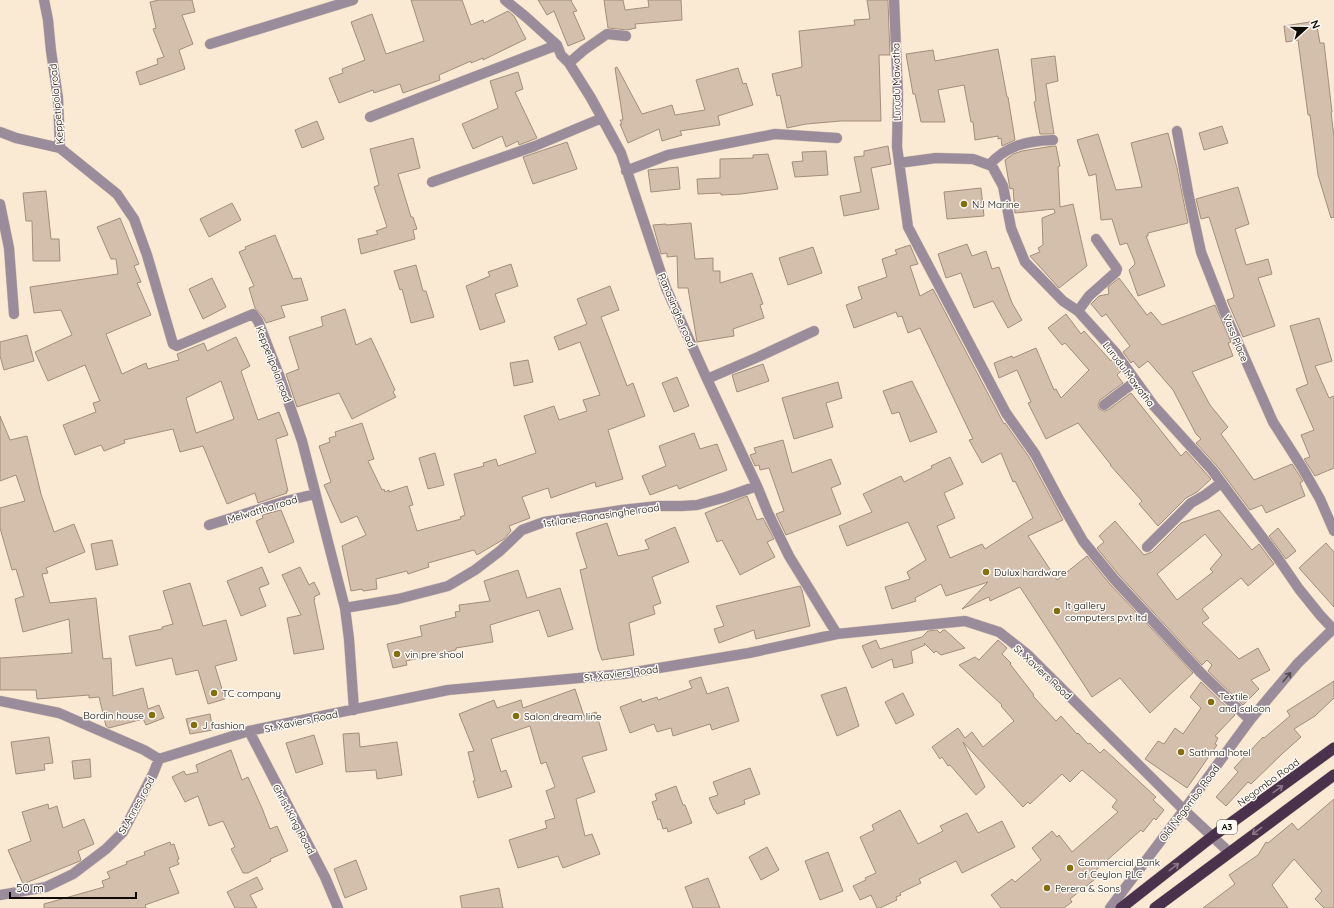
<svg xmlns="http://www.w3.org/2000/svg" width="1334" height="908" font-family="Quicksand,sans-serif">
<rect width="100%" height="100%" fill="#fbead3"/>
<path fill="#d4beac" stroke="#a28e7c" fill-rule="evenodd" d="M159 0H192L195 12 182 15 193 44 179 50 185 69 140 85 136 72 158 64 157 59 164 57 153 29 156 28 150 2Z
M411 0H462L471 25 483 20 484 23 508 11 514 16 526 39 483 60V58L471 63V61L439 75 440 80 403 93 400 84 374 93 373 90 339 103 329 78 343 73 342 69 365 60 351 22 372 14 386 54 424 41Z
M538 0H572L571 1 577 11 573 12 585 39 568 46 554 11 547 15Z
M604 0H623L625 10 649 7 648 0H681L682 20 635 24 636 28 627 30 608 28Z
M867 0H888L890 55H879L881 121H841L806 124 787 128 780 95 777 96 772 74 802 67 799 31 855 25 854 20 870 19Z
M1316 21 1320 43H1324L1332 112H1331L1334 137V217L1331 218 1318 175 1310 115H1308L1298 40 1286 42 1284 26Z
M998 49 1007 97H1008L1015 140 1002 146 1001 138 998 139V136L975 140 973 122H971L964 85 938 90 945 122H921L915 94H913L906 54 933 50 935 61Z
M1055 56 1058 81 1046 84 1054 134H1040L1034 102 1036 101 1031 59Z
M617 67 642 114 672 105 675 115 705 110 696 80 738 68 743 84 746 83 753 105 718 116 720 125 680 131 682 135 662 141 659 129 628 143 620 124H622L620 120H623L615 68Z
M518 72 523 89 515 92 537 138 519 145 518 141 506 147 502 136 473 149 462 124 498 108 490 81Z
M317 121 324 139 302 148 295 130Z
M1222 126 1228 143 1204 150 1199 133Z
M1168 133 1177 168 1188 223 1148 233V236H1146L1165 286 1138 296 1129 270 1135 264 1134 260 1127 243 1120 245 1112 219 1101 220 1096 174 1089 176 1077 140 1098 134 1116 190 1142 187 1131 143Z
M413 138 420 168 398 174 411 217H413L417 229 413 230 415 239 361 254 358 239 378 234 376 231 387 227 374 187 379 185 370 149Z
M567 142 577 169 533 184 523 157Z
M888 146 891 164 871 168 879 209 844 216 840 196 861 192 854 157 864 156V151Z
M1053 146H1056L1060 166 1058 167 1060 207 1073 204 1087 266 1059 288 1030 256 1040 252 1038 248 1043 245 1042 218 1055 213 1054 209 1015 213 1013 188 1010 189 1005 160 1013 154 1022 151Z
M826 151 828 175 795 177 792 162 803 161 802 152Z
M768 154 778 189 741 194 721 195V193L698 194 697 179 720 178V159L753 158V155Z
M678 167 680 189 651 192 648 170Z
M1238 187 1249 224 1235 229 1246 265 1268 259 1272 274 1258 278 1275 326 1243 337 1227 300 1233 298 1234 296 1209 217 1201 219 1196 199Z
M981 188 984 216 947 219 944 192Z
M46 191 51 239H59L60 261H33L32 221H26L23 193Z
M232 203 241 220 209 237 200 219Z
M120 218 139 264 134 266 141 282 137 283 151 315 106 334 122 374 146 363 148 369 179 360 177 354 204 343 207 351 236 337 250 366 241 371 258 420 279 412 288 435 276 439 288 491H286L287 493 258 503 255 493 227 504 203 446 180 452 173 429 124 440 125 443 104 451 101 445 75 455 63 425 96 412 93 403 100 401 85 365 48 381 35 352 72 335 61 310 34 313 30 287 118 274 116 259H111L97 227ZM221 381 234 419 196 433 186 398Z
M691 223 695 259 713 258V271H720V283L752 273 763 304 760 305 764 318 733 329 734 336 697 342 688 288H678L677 256 667 257V253L661 254 653 225 666 224V225Z
M275 235 293 279 301 278 308 300 281 306 285 317 266 323 263 317 255 308 249 288 254 286 239 252 246 249 245 247Z
M967 244 972 256 986 251 992 269 999 267 1012 303 1022 320 1008 328 993 301 974 308 961 273 946 278 938 254Z
M910 245 918 264 910 266 920 296 933 289 1004 424 1005 423 1029 457 1063 520 1028 536 1057 580 1087 556 1109 583 1193 673 1150 713 1120 678 1092 697 1020 587 990 601 989 597 962 609 988 582 946 596 941 584 915 598 916 601 892 609 885 587 910 579 907 572 926 560 908 522 847 546 839 526 872 512 863 494 901 476 904 482 932 468 931 466 950 457 963 484 944 493 955 518 937 526 950 558 982 544 985 549 1033 518 1015 481 1013 482 1001 453 982 463 969 440 973 439 920 328 908 333 902 316 898 317 896 312 854 328 846 305 862 299 858 287 887 277 882 259 897 254 895 250Z
M813 247 822 273 788 285 779 258Z
M511 264 518 286 495 294 505 322 480 330 466 286 490 276 488 272Z
M416 265 423 291H426L434 317 411 323 402 289 400 290 394 271Z
M212 278 226 307 203 319 189 289Z
M1119 278 1147 315 1151 312 1162 325 1215 305 1231 342 1228 343 1233 356 1192 372 1210 405 1228 427 1221 434 1254 480 1292 464 1303 481 1300 483 1305 496 1266 513 1262 505 1250 510 1217 466 1196 443 1201 439 1196 434 1173 390 1148 361 1139 368 1133 361 1131 363 1123 352 1130 346 1106 314 1102 317 1091 304 1099 296 1109 294 1108 287Z
M610 286 619 310 601 317 627 386 633 383 645 416 608 430 623 479 596 487 595 482 551 498 548 488 522 497 530 518 509 526 511 531 504 539 477 555 474 550 428 563 429 567 408 574 407 571 376 579 377 589 363 591 362 589 351 591 342 546 366 535 357 516 341 523 324 485 331 482 319 446 330 442 329 438 336 436 335 432 362 423 374 459 368 461 382 490 384 489 385 492 389 490V492L407 486 413 505 409 506 417 531 461 519 460 517 465 515 454 474 484 466 483 463 496 459 498 466 536 453 524 416 554 406 559 420 587 411 583 400 600 395 580 342 559 350 554 337 587 324 577 299Z
M345 309 356 345 371 338 395 390 393 392 396 397 352 419 339 393 297 407 286 374 299 369 289 337 323 326 321 317Z
M1066 314 1081 334 1084 331 1111 361 1112 359 1121 371 1117 375 1123 383 1100 400 1098 405 1099 409 1104 411 1108 410 1131 393 1181 456 1186 451 1211 479 1197 492 1186 498 1158 526 1139 504 1142 501 1110 465H1111L1078 423 1046 439 1028 403 1031 402 1017 370 999 378 994 363 1012 356 1013 358 1036 348 1054 390 1056 389 1061 398 1089 370 1065 343 1062 345 1048 328Z
M1319 318 1332 361 1315 366 1329 398 1334 396V468L1315 476 1304 459 1310 457 1301 435 1314 430 1296 389 1308 384 1290 326Z
M27 335 34 361 4 370 0 356V342Z
M528 360 533 382 514 386 510 363Z
M763 364 769 381 737 392 732 375Z
M677 377 689 406 674 412 662 383Z
M912 381 937 432 910 442 899 412 892 414 883 391Z
M838 382 842 398 826 403 833 427 794 439 782 398Z
M0 416 10 440 27 436 41 494 54 532 74 524 85 552 46 568 48 573 42 574 50 603 96 598 103 659 111 658 113 696 143 688 148 709 159 705 164 718 146 725 143 719 109 728 106 726 99 697 89 698V695L37 699 36 690H0V658L72 653 69 619 23 632 15 599 24 596 16 569 12 570 0 528V508L25 501 16 475 0 481Z
M694 433 700 449 717 444 727 470 679 489 677 485 650 495 642 476 666 466 659 446Z
M783 440 792 473 831 459 841 484 831 488 841 514 786 535 776 514 784 511 769 468 760 470 759 465 755 466 750 455 756 453 754 448Z
M435 453 444 485 428 489 419 458Z
M747 496 757 520 763 518 774 539 767 542 775 557 740 575 722 540 717 542 705 513Z
M281 510 294 542 269 553 256 521 263 518 262 515Z
M1219 510 1252 550 1259 544 1274 564 1248 586 1241 578 1202 609 1209 618 1202 623 1239 659 1258 648 1270 670 1251 680 1259 689 1243 705 1208 671 1212 665 1207 660 1202 665 1119 575 1097 548 1104 542 1099 536 1115 521 1144 555 1152 552 1181 523ZM1205 534 1222 555 1210 569 1213 572 1177 600 1157 574Z
M607 523 618 556 649 549 645 540 675 527 689 562 652 577 661 603 653 606 655 614 629 623 634 655 602 660 598 649 580 570 587 568 576 533Z
M1278 528 1296 551 1286 559 1269 536Z
M112 540 118 565 96 570 91 544Z
M1326 543 1334 552V607L1299 568Z
M262 567 269 584 259 588 266 606 241 616 227 581Z
M300 567 309 585 314 582 320 594 314 597 315 599 314 600 324 649 294 654 287 618 301 615 282 575Z
M518 570 527 598 560 588 573 629 548 637 539 610 490 625 493 642 456 648V650L406 661 407 665 393 668 387 644 422 636 420 626 456 617 455 612 460 611 459 605 490 601 484 581Z
M190 583 203 626 226 620 237 660 215 666 225 699 208 704 198 670 176 675 172 658 136 666 129 636 162 629V627L173 624 163 591Z
M800 586 802 590 810 626 756 639 754 630 719 643 714 629 724 626 716 606Z
M937 630 940 633 943 630H945L965 648 941 655 936 651 934 653 924 643 925 645 911 651 913 663 894 668 892 659 872 668 862 646 876 640 880 649 922 637 928 631Z
M998 640 1007 648 1002 654 1011 663 1010 664 1034 695 1033 696 1056 721 1061 716 1077 734 1078 733 1088 744 1090 743 1100 753 1104 749 1156 797 1153 800 1164 810 1156 820 1154 818 1143 832 1141 830 1095 871 1099 876 1070 899 1072 902 1064 908H1001L991 895 1012 879 1015 882 1041 860 1032 848 1052 831 1057 837 1059 835 1072 852 1118 812 1112 807 1117 800 1082 770 1070 782 1062 774 1030 804 1028 802 1023 807 963 742 985 787 976 795 950 765 948 766 942 757 940 759 932 747 958 728 965 738 972 732 983 747 1014 721 1001 706 1002 705 959 665 975 657 979 660Z
M701 677 707 694 728 687 739 721 712 730 710 724 673 736 671 728 657 732 654 724 630 733 620 707 641 699 642 702 657 697 658 700 692 688 689 681Z
M1334 681V698L1315 716 1294 729 1301 737 1282 754 1251 784 1248 782 1226 806 1216 797 1238 772 1234 768 1263 737 1264 738 1290 716 1287 711Z
M1201 682 1235 715 1215 736 1218 738 1215 744 1217 745 1187 788 1145 759 1158 741 1164 744 1175 728 1183 734 1201 708 1190 697Z
M846 687 859 726 837 736 821 695Z
M575 689 584 716 596 712 607 750 582 757 595 792 576 799 585 836 592 834 600 854 563 868 558 856 518 868 509 840 547 828 545 821 555 818 546 791 555 787 546 762 541 764 530 726 491 739 501 772 506 770 512 787 478 798 473 781H475L468 752 474 751 459 714 494 700 497 708 521 700 523 708Z
M903 693 914 715 896 724 885 702Z
M210 714 213 730 190 734 186 719Z
M359 733 360 747 397 742 402 775 377 779 376 770 346 772 343 734Z
M314 735 323 764 296 773 286 743Z
M49 737 53 763 44 764 45 770 16 774 11 742Z
M231 750 242 780 248 777 262 808 270 829 277 826 288 851 270 859 271 861 248 873H243L231 849 235 847 223 821 209 826 198 796 185 802 172 777 184 771 186 775 198 772 196 765Z
M90 759 91 777 74 779 72 761Z
M750 768 760 794 744 800 745 804 717 814 715 810H714L709 798 718 795 713 782Z
M676 786 683 805H685L692 823 668 832 667 828 663 829 660 819 658 820 652 802 657 800 655 794Z
M1334 799V908H1324L1315 899 1322 891 1294 859 1272 885 1288 908H1203L1235 884 1229 875 1258 855 1266 842 1268 843 1292 823 1298 830Z
M48 804 49 809 57 806 63 828 84 819 94 844 78 851 81 860 80 861 23 884 8 850 31 841 22 812Z
M900 810 918 844 943 831 940 826 967 813 978 833 1002 821 1015 847 962 873 956 861 919 879 921 883 900 893 901 895 896 897 897 900 880 908H877L871 895 860 900 853 886 866 880 865 878 876 873 860 837 874 830 872 825Z
M170 842 171 845 174 844 179 859 177 860 179 864 169 868 179 893 145 905 146 908H44V904L104 887 102 881 110 878 107 872 127 864 126 862 145 855 144 852Z
M767 847 779 870 761 880 749 857Z
M828 852 843 891 820 900 805 861Z
M356 860 367 889 345 898 334 869Z
M257 877 263 889 250 895 257 908H235L227 892Z
M708 878 720 908H693L685 887Z
M499 888 503 908H462L460 896Z"/>
<g fill="none" stroke-linecap="round" stroke-linejoin="round">
<defs>
<path id="minor" d="M44 0 48 20 51 51 58 98 60 148 117 194 134 219 147 255 173 344 177 346 253 314 258 321 279 375 302 441 345 608 349 639 354 710
M505 0 526 17 557 45 561 55 569 63 591 98 621 153 666 288 707 379 757 486 768 513 789 556 837 634
M894 0 898 96 897 147 908 227 1006 413 1035 454 1060 501 1083 541 1114 579 1201 673 1250 720
M210 44 353 0
M569 63 584 50 607 34 626 36
M370 117 557 45
M1177 131 1188 192 1201 252 1224 311 1273 422 1303 469 1320 499 1334 531
M0 132 16 138 60 148
M899 163 936 158 973 159 992 166 1003 186 1011 228 1025 262 1063 301 1078 311 1115 352 1153 405 1212 470 1277 557 1299 589 1320 615 1333 629
M989 165C1007 145 1027 141 1053 140
M626 171 668 155 775 134 837 138
M432 182 535 146 602 118
M0 204 9 248 14 314
M1078 311 1089 296 1116 272 1117 269 1096 239
M707 379 758 357 814 331
M1104 405 1136 381
M209 525 286 501 315 494
M1147 547 1191 503 1205 495 1221 483
M345 608 398 599 448 586 475 570 500 551 522 530 544 522 622 510 658 506H682L697 505 726 497 757 486
M0 701 59 713 144 750 159 759 249 731 448 690 623 674 749 653 837 634 965 621 999 632 1027 654 1184 810 1229 852
M249 731 325 877 338 908
M0 895 46 887 73 874 106 849 123 832 153 774 159 759"/>
<path id="tertiary" d="M1110 908 1184 810 1250 720 1298 663 1334 628"/>
<path id="trunk" d="M1121 908 1213 836 1334 748
M1155 908 1334 775"/>
</defs>
<use href="#minor" stroke="#d5c6b2" stroke-width="11"/>
<use href="#tertiary" stroke="#d5c6b2" stroke-width="11"/>
<use href="#trunk" stroke="#d5c6b2" stroke-width="12"/>
<use href="#minor" stroke="#9a8c9b" stroke-width="10"/>
<use href="#tertiary" stroke="#9a8c9b" stroke-width="10"/>
<use href="#trunk" stroke="#4a324c" stroke-width="11"/>
</g>
<defs><path id="oneway-shaft" d="M-6 0H5M1.5-3L5.5 0L1.5 3" fill="none" stroke-width="1.6" stroke-linecap="round" stroke-linejoin="round"/></defs>
<use stroke="#554c50" href="#oneway-shaft" transform="translate(1287 677) rotate(-50)"/>
<g stroke="#897887">
<use href="#oneway-shaft" transform="translate(1278 789) rotate(-36)"/>
<use href="#oneway-shaft" transform="translate(1257 831) rotate(144)"/>
<use href="#oneway-shaft" transform="translate(1174 867) rotate(-38)"/>
</g>
<g fill="#846f0e" stroke="#fdfaf5" stroke-width="1.5">
<circle cx="964" cy="204" r="4"/>
<circle cx="986" cy="572" r="4"/>
<circle cx="1057" cy="611" r="4"/>
<circle cx="397" cy="654" r="4"/>
<circle cx="214" cy="693" r="4"/>
<circle cx="1211" cy="702" r="4"/>
<circle cx="152" cy="715" r="4"/>
<circle cx="516" cy="716" r="4"/>
<circle cx="194" cy="725" r="4"/>
<circle cx="1181" cy="752" r="4"/>
<circle cx="1070" cy="868" r="4"/>
<circle cx="1047" cy="888" r="4"/>
</g>
<g text-anchor="middle" stroke-width="3" stroke-linejoin="round" paint-order="stroke">
<rect fill="#fdfaf5" stroke="#57534c" stroke-width="1" x="1217" y="820" width="20" height="14" rx="3"/>
<g font-size="9" font-weight="bold" fill="#100b04">
<text x="1227" y="830">A3</text>
</g>
<g font-size="10" fill="#100b04" stroke="#fdfaf5">
<text transform="translate(896 82) rotate(-91)" y="4">Lurudu Mawatha</text>
<text transform="translate(56 104) rotate(-95)" y="4">Keppetipola road</text>
<text transform="translate(677 310) rotate(67)" y="4">Ranasinghe road</text>
<text transform="translate(1236 338) rotate(67)" y="4">Vass Place</text>
<text transform="translate(274 364) rotate(69)" y="4">Keppetipola road</text>
<text transform="translate(1129 374) rotate(53)" y="4">Lurudu Mawatha</text>
<text transform="translate(262 509) rotate(-17)" y="4">Melwattha road</text>
<text transform="translate(601 515) rotate(-8)" y="4">1st lane-Ranasinghe road</text>
<text transform="translate(1043 672) rotate(43)" y="4">St. Xaviers Road</text>
<text transform="translate(621 673) rotate(-7)" y="4">St. Xaviers Road</text>
<text transform="translate(301 721) rotate(-12)" y="4">St. Xaviers Road</text>
<text transform="translate(1268 782) rotate(-36)" y="4">Negombo Road</text>
<text transform="translate(1189 803) rotate(-53)" y="4">Old Negombo Road</text>
<text transform="translate(136 805) rotate(-61)" y="4">St.Annes road</text>
<text transform="translate(294 819) rotate(62)" y="4">Christ King Road</text>
</g>
<g font-size="10" fill="#100b04" stroke="#fdfaf5" text-anchor="start">
<text x="972" y="208">NJ Marine</text>
<text x="994" y="576">Dulux hardware</text>
<text x="1065" y="609">It gallery<tspan x="1065" dy="12">computers pvt ltd</tspan></text>
<text x="405" y="658">vin pre shool</text>
<text x="222" y="697">TC company</text>
<text x="1219" y="700">Textile<tspan x="1219" dy="12">and saloon</tspan></text>
<text x="144" y="719" text-anchor="end">Bordin house</text>
<text x="524" y="720">Salon dream line</text>
<text x="202" y="729">J fashion</text>
<text x="1189" y="756">Sathma hotel</text>
<text x="1078" y="866">Commercial Bank<tspan x="1078" dy="12">of Ceylon PLC</tspan></text>
<text x="1055" y="892">Perera &amp; Sons</text>
</g>
</g>
<g transform="translate(1306 28) rotate(69)" stroke="#fdfaf5" stroke-width="3" paint-order="stroke">
<path d="M0-3L7 15L0 10L-7 15Z" fill="#100b04"/>
<text y="-6" font-size="11" font-weight="bold" text-anchor="middle" fill="#100b04">N</text>
</g>
<path d="M10 892v6h126v-6" fill="none" stroke="#100b04" stroke-width="2"/>
<text x="16" y="892" font-size="12" fill="#100b04" stroke="#fdfaf5" stroke-width="3" paint-order="stroke">50 m</text>
</svg>
